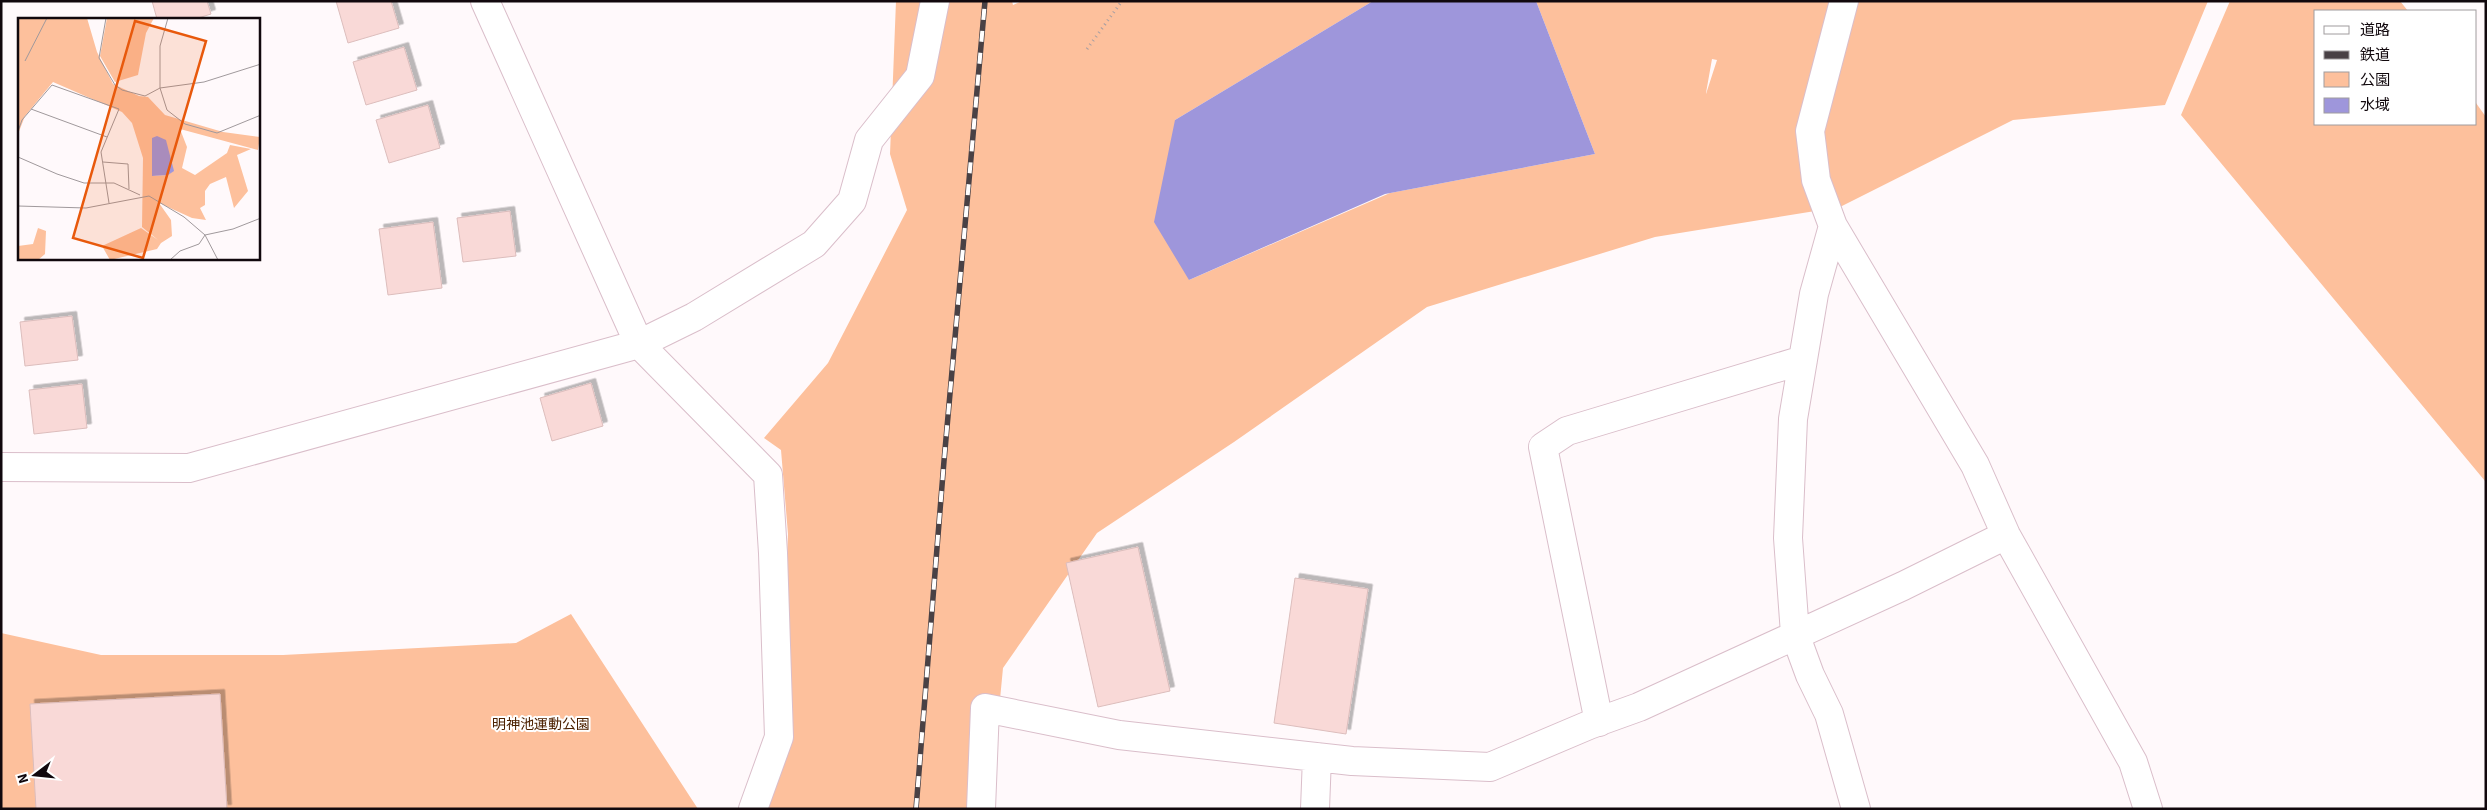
<svg xmlns="http://www.w3.org/2000/svg" width="2487" height="810" font-family="'Source Sans 3','Noto Sans JP',sans-serif">
<defs>
<filter id="shadow"><feDropShadow dx="4.5" dy="-4.5" stdDeviation="0" flood-color="#0004"/></filter>
</defs>
<rect width="100%" height="100%" fill="#fff9fb"/>
<path fill="#fdc09c" fill-rule="evenodd" d="M896 1H1012L1013 5 1022 1H1373L1175 120 1189 280 1390 193 1595 154 1536 1H1852L1851 13 1860 1H2208L2165 105 2013 120 1840 207 1655 237 1427 307 1234 442 1097 533 1003 668 992 783 981 809H756L779 737 788 534 781 450 764 438 828 363 907 210 890 154ZM1712 59 1717 60 1706 94V93Z
M2230 1H2400L2408 11H2316V124H2476V103L2486 117 2485 481 2181 115Z
M571 614 698 809H1V633L101 655H283L516 643Z"/>
<path fill="#9e96db" d="M1373 1H1536L1595 154 1385 194 1189 280 1154 222 1175 120Z"/>
<path fill="#f9d9d7" stroke="#dcbdbc" filter="url(#shadow)" d="M152 1H207L211 14 195 19H157Z
M336 1H391L399 28 348 43Z
M404 47 417 90 366 105 353 62Z
M428 105 440 148 389 163 376 120Z
M510 211 516 256 463 262 457 218Z
M433 222 442 288 388 295 379 229Z
M72 316 78 360 25 366 20 322Z
M591 383 603 426 552 441 540 398Z
M82 384 87 428 34 434 29 390Z
M1138 547 1170 691 1098 707 1066 563Z
M1295 578 1368 589 1346 734 1274 723Z
M220 694 227 809H36L30 704Z"/>
<g fill="none" stroke-linecap="round" stroke-linejoin="round">
<defs>
<path id="minor" d="M485 1 639 344 768 475 773 553 779 737 753 809
M1844 1 1810 131 1816 180 1833 226 1975 465 2006 535 2133 762 2148 809
M1833 226 1814 294 1793 419 1788 538 1795 634 1810 675 1829 714 1856 809
M1 467 189 468 639 344 694 317 814 244 852 201 869 140 920 76 935 1
M1599 722 1543 447 1567 431 1803 360
M981 809 985 708 1119 735 1352 761 1490 767 1589 725 1639 707 1903 586 2006 535
M1315 809 1317 757"/>
</defs>
<use href="#minor" stroke="#dabeca" stroke-width="30"/>
<path stroke="#a69ea2" stroke-width="3" stroke-dasharray="1 4" stroke-linecap="butt" d="M1087 49 1122 1"/>
<use href="#minor" stroke="#fff" stroke-width="28"/>
<defs>
<path id="rail" d="M916 809 944 461 985 1"/>
</defs>
<use href="#rail" stroke="#494145" stroke-width="5.5"/>
<use href="#rail" stroke="#fff" stroke-width="4" stroke-dasharray="11" stroke-linecap="butt"/>
</g>
<g text-anchor="middle" stroke-width="4" stroke-linejoin="round" paint-order="stroke">
<g font-size="14" fill="#4c2100" stroke="#fff">
<text x="541" y="729">明神池運動公園</text>
</g>
</g>
<g transform="translate(18 18)">
<rect width="242" height="242" fill="#fff9fb"/>
<path d="M0 0H69L79 34 95 66 121 78 130 79 147 97 205 114 242 119 240 132 162 111 169 129 164 150 177 157 209 135 212 127 233 131 219 137 230 173 216 190 208 159 192 166 187 173V187L182 190 188 202 174 200 141 185 153 202 154 218 143 225 139 231 92 242 84 228 123 210 140 222 124 209 125 140 114 105 104 94 35 64 7 98 0 116ZM134 120 150 157 135 158ZM89 0H136L128 15 120 57 97 64 82 38ZM20 210 28 213 27 236 20 242H0V228L15 226Z" fill="#fdc09c" fill-rule="evenodd"/>
<path d="M139 118 148 122 156 153 150 157 134 158V120Z" fill="#9e96db"/>
<path fill="none" stroke="#a0999c" stroke-width="1" d="M88 0 81 40 97 67 104 72 127 78 142 70 186 64 243 46M150 0 142 28V70L149 92 167 106 199 115 243 97M7 43 29 0M13 91 89 119M0 113 4 102 34 67 101 91 83 134 91 185M0 139 39 156 66 165H96L122 177M85 144 110 146 111 171M0 188 68 190 131 178 166 199 187 217 200 242M152 242 162 233 181 226 187 217 215 211 243 200"/>
<path fill="#e8590c" fill-opacity="0.15" stroke="#e8590c" stroke-width="2.5" d="M117 3 188 23 125 240 55 220Z"/>
<rect width="242" height="242" fill="none" stroke="#11080d" stroke-width="2.5"/>
</g>
<rect width="2487" height="810" fill="none" stroke="#11080d" stroke-width="5"/>
<rect x="2314" y="10" width="162" height="115" fill="#ffffff" stroke="#a09c9e"/>
<rect x="2324" y="26" width="25" height="8" fill="#ffffff" stroke="#a09c9e"/>
<text x="2360" y="35" font-size="15" fill="#11080d">道路</text>
<rect x="2324" y="51" width="25" height="8" fill="#494145" stroke="#a09c9e"/>
<text x="2360" y="60" font-size="15" fill="#11080d">鉄道</text>
<rect x="2324" y="72" width="25" height="15" fill="#fdc09c" stroke="#a09c9e"/>
<text x="2360" y="85" font-size="15" fill="#11080d">公園</text>
<rect x="2324" y="98" width="25" height="15" fill="#9e96db" stroke="#a09c9e"/>
<text x="2360" y="110" font-size="15" fill="#11080d">水域</text>
<g transform="translate(35 775) rotate(254)" stroke="#ffffff" stroke-width="4" paint-order="stroke">
<path d="M0-4L9 19L0 12L-9 19Z" fill="#11080d"/>
<text y="-8" font-size="14" font-weight="bold" text-anchor="middle" fill="#11080d">N</text>
</g>
</svg>
